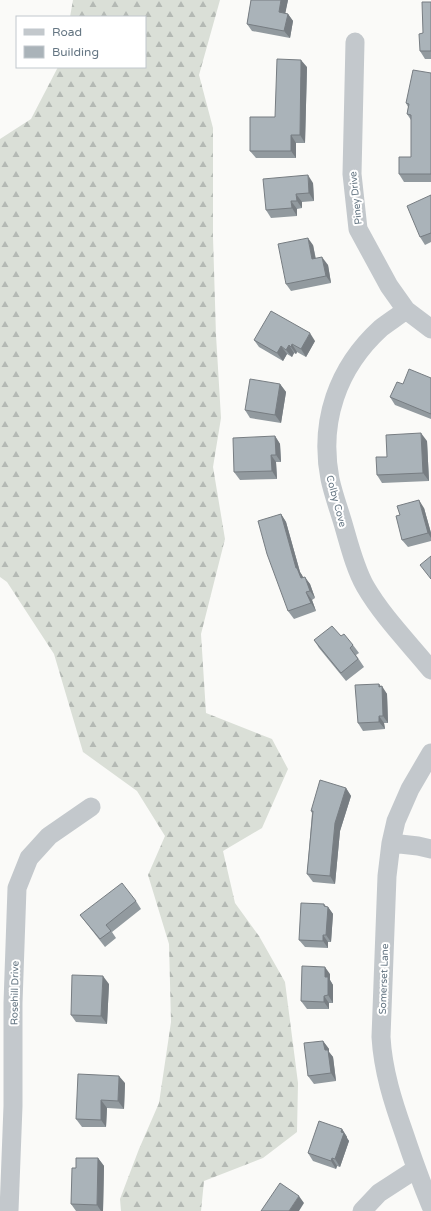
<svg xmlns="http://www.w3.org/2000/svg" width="431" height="1211" font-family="'Varela Round',sans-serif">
<defs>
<pattern id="forest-firs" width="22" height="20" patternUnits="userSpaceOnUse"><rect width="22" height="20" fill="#dadfd7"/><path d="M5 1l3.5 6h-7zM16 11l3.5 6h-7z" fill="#b4b9b4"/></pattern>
</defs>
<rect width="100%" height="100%" fill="#fafaf8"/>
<path fill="url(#forest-firs)" d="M73 0H220L199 75 213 128V237L216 335 221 418 213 467 225 539 201 634 206 713 272 739 288 769 262 828 223 851 235 903 259 936 285 982 298 1083 297 1132 263 1158 204 1181 201 1211H121L120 1199 139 1149 159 1103 171 1022 169 944 148 875 165 836 137 791 83 752 54 654 7 582 0 577V139L31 119 58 67H145V17H70Z"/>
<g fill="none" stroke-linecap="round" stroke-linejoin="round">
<path stroke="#c3c8cc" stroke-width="19" d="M355 42 352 174 358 229 389 286 406 310 431 329
M406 310C398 316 389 322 381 328 337 368 319 422 330 479 333 493 338 507 342 520 349 543 354 566 365 586 383 617 409 643 431 670
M431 753 410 789 396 821 391 843 387 876 381 1037C383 1071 393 1102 404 1133 412 1157 421 1182 431 1206
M391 843 418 846 431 849
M9 1211 13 1106V1003L17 888 29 858 49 836 91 807
M362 1211 379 1193 416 1169"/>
</g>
<path fill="#929a9f" d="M251 0H288L285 13 288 14 293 21 290 38 252 31 247 24Z
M431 2V59H425L420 51 423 33Z
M307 67 305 143H296V158H256L250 151 275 117Z
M431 73V182H404L399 174 411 157V120L407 114 408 107 406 103Z
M313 183 314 201 302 202V208L297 209V216L271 218 266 210Z
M431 195V242L425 245 420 237Z
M313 245 316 259 328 265 331 283 291 291 286 284Z
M254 340 315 341 306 357 297 352 296 354 294 353 292 357 287 354 283 361 259 347Z
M431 378V419L395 405 390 397 403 384Z
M280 384 286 392 281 423 250 418 245 410Z
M275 436 280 444 281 462H276L277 479 240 480 234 472Z
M427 441 429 481 382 483 377 475 387 457Z
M424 508 431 533V541L408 547 402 540Z
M281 514 286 522 300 572 303 577 310 584 315 598 312 600 316 611 294 619 288 611Z
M341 636 353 645 359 653 356 655 364 667 346 681 319 648 314 640Z
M379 684 387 694 388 723H384L385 729 363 731 358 723Z
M346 788 351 796 340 831 335 884 313 882 307 874 312 813 311 811Z
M136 901 141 909 112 932 116 938 105 947 80 915Z
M326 907H328L333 914 331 942H328V948L305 947 299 940Z
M330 974V980L333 985V1003H329V1009H307L301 1001Z
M109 984 107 1024 76 1022 71 1015Z
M323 1041 329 1049V1052L333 1057 336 1081 314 1084 308 1076Z
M125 1083 124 1109 107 1108 106 1127H82L76 1119Z
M342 1129 347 1137V1138L349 1141 340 1167 337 1166 336 1169 313 1161 308 1153Z
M98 1158 104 1166 103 1211H76L71 1204 76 1168Z"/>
<path fill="#777d82" d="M281 0H288L284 20 279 12Z
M288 14 293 21 290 38 284 31Z
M301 60 307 67 305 143 300 135Z
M291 135 296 143V158L291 151Z
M308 175 313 183 314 201 309 193Z
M296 194 302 202V208L297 201Z
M291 201 297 209V216L292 208Z
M308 238 313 245 317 267 312 259Z
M322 257 328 265 331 283 326 276Z
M310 333 315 341 306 357 301 349Z
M292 344 297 352 296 354 291 347Z
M289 345 294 353 292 357 286 350Z
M281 346 287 354 283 361 277 353Z
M280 384 286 392 281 423 275 415Z
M421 433 427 441 429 481 423 473Z
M275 436 280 444 281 462 276 455Z
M271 455 276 462 277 479 272 471Z
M419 500 424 508 431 533V538L428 533Z
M281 514 286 522 300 572 302 575 307 586 301 578 296 568Z
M305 577 310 584 315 598 310 591Z
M306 592 312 600 316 611 311 603Z
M379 684 382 688V686L387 694 388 723 383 716Z
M379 716 384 723 385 729 379 722Z
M346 788 351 796 340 831 335 884 330 876 335 823Z
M324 904 327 908 328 907 333 914 331 942 326 935Z
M323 935 328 942V948L323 941Z
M325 967 330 974V980L333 985V1003L328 995 325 977Z
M103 976 109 984 107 1024 101 1016Z
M324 996 329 1003V1009L324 1002Z
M323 1041 329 1049V1052L333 1057 336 1081 331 1073 325 1050Z
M119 1076 125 1083 124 1109 118 1101Z
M101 1100 107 1108 106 1127 101 1120Z
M342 1129 347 1137V1138L349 1141 340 1167 335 1159Z
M98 1158 104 1166 103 1211H101L97 1205Z
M332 1158 337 1166 336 1169 331 1161Z
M299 1196 304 1203 299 1211H289Z"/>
<path fill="#aab3b9" stroke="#777d82" d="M251 0H281L279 12 288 14 284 31 247 24Z
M422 2H431V51H420L419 34 423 33Z
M277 59 301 60 300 135H291V151H250V117H275Z
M413 70 431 73V174H399V157H411V115L407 114 409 104 406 103Z
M308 175 309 193 296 194 297 201H291L292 208 266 210 263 179Z
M431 195V233L420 237 407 206Z
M308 238 312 259 322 257 326 276 286 284 278 244Z
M271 311 310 333 301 349 292 344 291 347 289 345 286 350 281 346 277 353 254 340Z
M409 369 431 378V414L390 397 397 382 403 384Z
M250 379 280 384 275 415 245 410Z
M421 433 423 473 377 475 376 457H387L386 435Z
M275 436 276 455H271L272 471 234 472 233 438Z
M419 500 428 533 402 540 396 516 400 515 397 506Z
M281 514 296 568H297L301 578 305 577 310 591 306 592 311 603 288 611 267 554 258 521Z
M431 556V579L420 565Z
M332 626 341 636 344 634 353 645 350 648 358 659 341 673 314 640Z
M379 684V687L382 686 383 716H379V722L358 723 355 685Z
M320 780 346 788 335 823 330 876 307 874 313 811H311Z
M122 883 136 901 106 925 111 931 100 939 80 915Z
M301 903 324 904V906L328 907 326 935H323V941L299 940Z
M302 966 325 967V977H328V995L324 996V1002L301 1001Z
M72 975 103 976 101 1016 71 1015Z
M323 1041 325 1050H328L331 1073 308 1076 304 1043Z
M78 1074 119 1076 118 1101 101 1100V1120L76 1119Z
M319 1121 342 1129 341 1132 344 1133 335 1159 332 1158 331 1161 308 1153Z
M76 1158H98L97 1205 71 1204 72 1168H76Z
M280 1183 299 1196 289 1211H261Z"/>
<g text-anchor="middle" stroke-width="4" stroke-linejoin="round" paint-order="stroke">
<g font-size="10" fill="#657683" stroke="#fff">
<text transform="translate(355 198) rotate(-96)" y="4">Piney Drive</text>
<text transform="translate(337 501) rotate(75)" y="4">Colby Cove</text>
<text transform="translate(383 979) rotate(-88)" y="4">Somerset Lane</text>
<text transform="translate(14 993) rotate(-89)" y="4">Rosehill Drive</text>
</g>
</g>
<rect x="16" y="16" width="130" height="52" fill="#ffffff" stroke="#c1c8cd"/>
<rect x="24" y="29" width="20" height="6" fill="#c3c8cc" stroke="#c1c8cd"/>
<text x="52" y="36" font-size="12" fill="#657683">Road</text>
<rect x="24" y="46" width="20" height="12" fill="#aab3b9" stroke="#c1c8cd"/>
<text x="52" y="56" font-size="12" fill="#657683">Building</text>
</svg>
